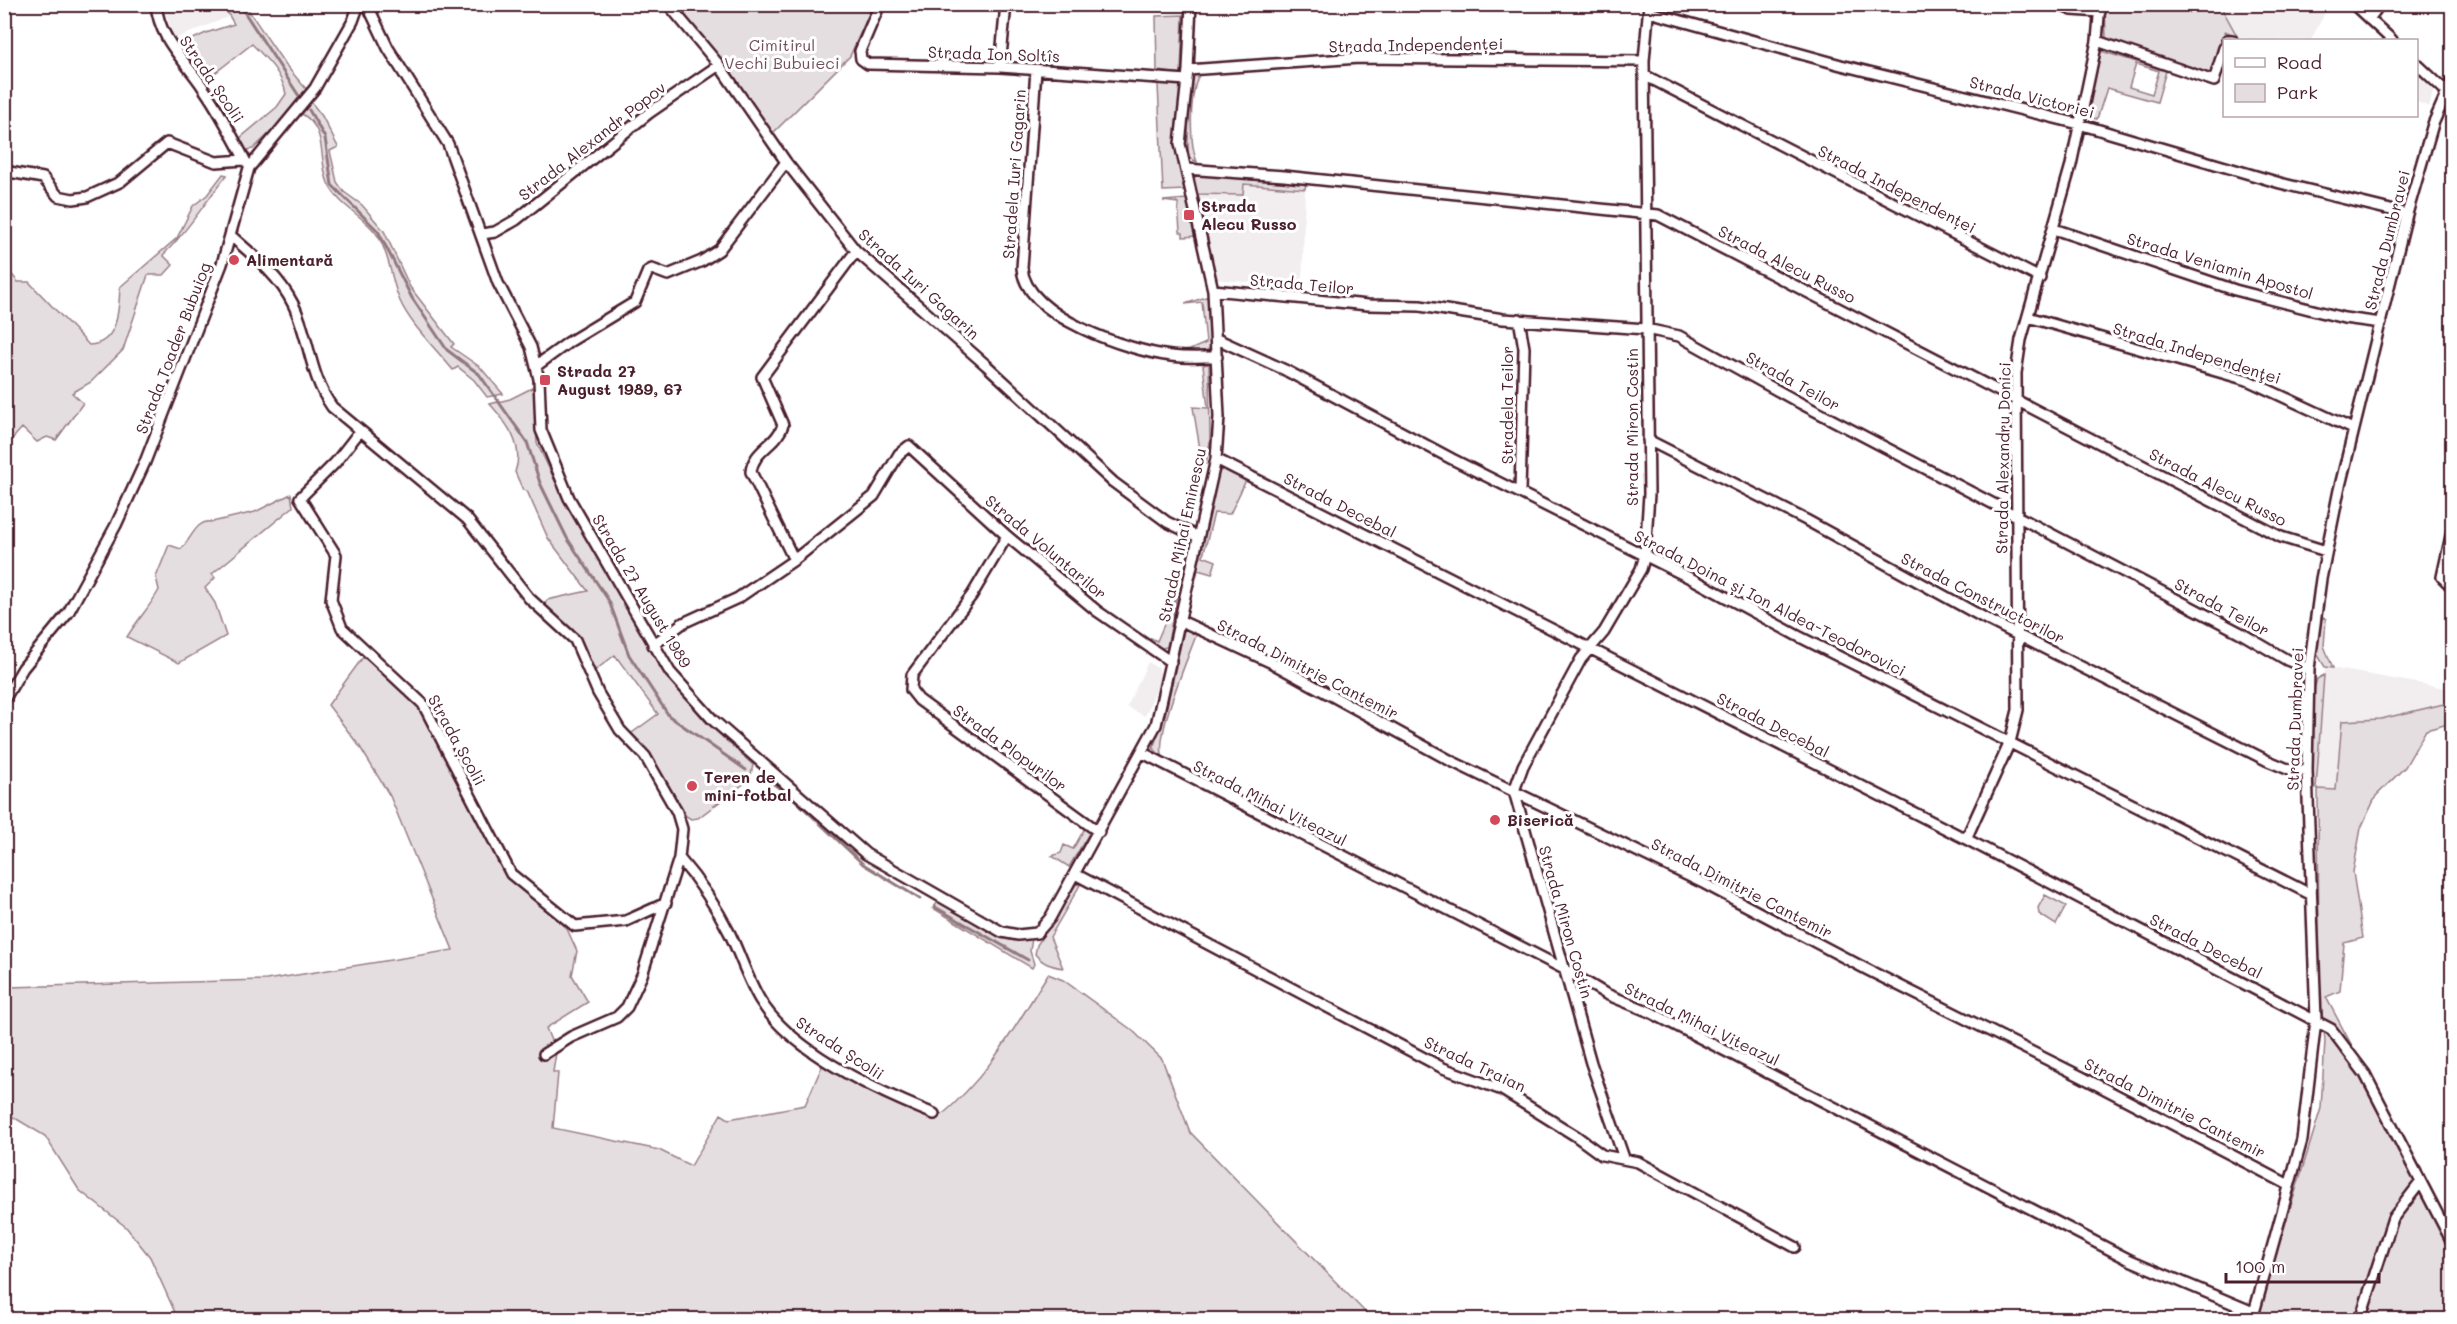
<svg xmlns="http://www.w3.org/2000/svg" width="2457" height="1324" font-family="Mali,sans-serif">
<rect width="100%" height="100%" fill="#fff"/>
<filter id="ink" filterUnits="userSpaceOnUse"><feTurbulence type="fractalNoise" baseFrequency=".0167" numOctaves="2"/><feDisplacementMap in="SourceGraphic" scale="12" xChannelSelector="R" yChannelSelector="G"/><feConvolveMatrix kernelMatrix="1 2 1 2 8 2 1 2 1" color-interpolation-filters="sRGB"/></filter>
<g filter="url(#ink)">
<path fill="#f2eeef" d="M163 5H223L228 17 177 38H174Z
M2220 5H2329L2311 40H2248L2237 36Z
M2416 69 2430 82 2433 92 2429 107 2417 102Z
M1243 184 1305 189 1302 288 1215 279 1197 194 1243 195Z
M1148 662 1159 669 1161 678 1145 716 1127 707Z
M2325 667 2452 689V702L2381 719 2343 721 2336 791 2316 789Z"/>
<path fill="#e5dee0" stroke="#987e86" stroke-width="1.5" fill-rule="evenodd" d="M223 5H245L284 63 307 90 297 107 253 149 246 150 239 139 277 107 286 94C282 73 266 58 252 44L206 80 178 46 206 33 234 24Z
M675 5H873L850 56 773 133 704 38Z
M2105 5H2220L2237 36 2225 31 2212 76 2106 39Z
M1183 15 1181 74 1157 71 1156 16Z
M2098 50 2166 71 2157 102 2107 88 2097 119 2084 116ZM2136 64 2159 71 2152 94 2129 87Z
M1200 73C1189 93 1189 142 1197 162L1188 157V111L1192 77Z
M1154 80 1182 86C1175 123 1175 154 1185 190L1163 191 1158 85Z
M311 102 322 116 338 147 330 151 337 182 344 192 362 205 384 231 410 287 454 344 451 347 480 367 503 394 487 397 474 380 458 367 453 370C437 350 410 324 400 301 391 281 390 255 378 236 365 216 338 206 328 183 318 159 328 129 302 114Z
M1199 173 1306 183 1305 189 1244 184 1243 195 1197 194 1192 180Z
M223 174 227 175C205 202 188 231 163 255L173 265 164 275H148L123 350 91 382 72 393 83 403 56 440 47 437 37 442 22 428 5 447V266L18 282H29L89 345C118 344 119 310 120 287L177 238 193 206 207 195Z
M1187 199 1197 236 1183 237V233L1180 232 1178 203 1163 201Z
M1209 296 1212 347 1202 353H1171L1190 350 1206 343 1202 302 1185 304Z
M1209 364 1210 442 1206 464 1202 461 1193 407 1208 408 1203 365Z
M534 387 537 443 557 485 663 671 705 721 753 765 750 779 698 818 691 819 686 816 648 755 629 735 658 714 615 655 593 672 577 637 538 600 545 604 547 600 588 591 548 538 527 491 523 490 515 472C525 445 506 422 490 404L510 399Z
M1224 470 1246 480 1230 514 1214 513 1203 556 1216 561 1212 574 1198 570 1187 612 1219 471Z
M291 494 293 507 212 574 215 578 205 588 215 603 226 636 179 663 127 637C137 620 150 607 159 590L156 577 169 545 181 549C191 540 196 519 212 522L255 512Z
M1178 591 1167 647 1161 648 1148 642 1151 638 1157 641Z
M2320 617 2326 619 2324 646 2333 668 2325 667 2316 652Z
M1188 628 1197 633C1188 658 1154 736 1163 758L1153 748 1165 715 1184 630Z
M363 657 411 696 424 714 506 875 563 920 577 951 572 975 588 1002 546 1028 556 1053 553 1072 558 1073 553 1128 659 1150 691 1166 721 1114 729 1119 805 1105 823 1064 882 1098 937 1119C989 1076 1013 1030 1048 974L1063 980 1132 1030 1162 1059 1190 1132 1367 1314 1363 1320 178 1319 150 1257 126 1227 79 1190 45 1136 5 1112 4 998 9 987 266 980 453 950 390 796 360 747 328 705Z
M2324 675 2316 789H2312L2314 689 2317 679Z
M2452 702V723L2426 730 2405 767 2376 796 2361 828 2353 872 2363 938 2344 943 2340 991 2326 997 2452 1234V1319L2256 1320 2321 1108 2325 1041 2319 984 2318 789 2336 790 2342 721 2381 719Z
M1085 828 1090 832 1069 867 1052 856 1061 853 1064 845 1073 849Z
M1076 884 1080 885 1050 937 1063 968C1051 966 1043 964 1035 954L1037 945Z
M2045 895 2066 906 2056 925 2039 914 2038 908Z
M938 902 1009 937 1032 938 1030 951 1034 964 1032 968 933 908Z"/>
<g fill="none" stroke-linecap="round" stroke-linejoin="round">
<path stroke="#91787e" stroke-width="3" d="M239 4 299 96
M309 110 325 138 332 185 378 231 412 298 447 350 479 374 527 442 540 483 567 538 609 601 629 655 669 716 746 770
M763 776 794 799 863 864 920 899
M935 907 1028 960"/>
<defs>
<path id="street" d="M156 4C159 40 186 61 204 89 220 112 233 137 246 162
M367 4 388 48 448 144 498 283 531 347 539 379 541 430 569 498 670 672 713 720 866 854 1002 932 1018 935 1037 933 1050 918 1156 725 1216 459 1219 417 1213 290 1180 144 1188 70 1191 4
M668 4 719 65 786 162 856 251 986 365 1113 482 1167 522 1198 537
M880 4 860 51 861 59 868 64 1000 67 1187 80
M2057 4 2072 10 2100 12
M2353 4 2392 40
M1649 12 1841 65 2079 124 2280 183 2407 214
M2369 19 2380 4
M2227 40H2232
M2097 41 2214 81 2224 48
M2416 63 2452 97
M1000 67 1006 4
M1036 70 1022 268C1025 317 1130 351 1171 356 1186 358 1202 357 1217 357
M1188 70 1359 58 1644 61
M1644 75 2040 278
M1186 169 1284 176 1658 215 2281 537 2326 551
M4 171 43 178 58 196 73 199 87 197 120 182 167 143 216 162 244 160
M2054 229 2235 290 2344 318 2381 323
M482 234 495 232 516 220 649 113 719 65
M231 236C254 256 279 276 293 304 310 338 309 375 332 407L467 519 529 598 575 640 598 693 620 730 645 756 677 812 682 829 679 858 642 975 627 1007 617 1017 571 1037 544 1054
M1213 290 1368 305 1420 306 1503 319 1646 329 1679 336 1800 403 2239 632 2287 660 2309 669
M2028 317 2247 380 2353 429
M1519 319 1524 348 1520 491
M1217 339 1285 370 1452 459 1700 583 1796 635 2310 894
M536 366 569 342 635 302 648 271 652 269 668 275 702 261 719 250 786 162
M360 431 335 463 300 498 336 555 331 600 342 628 423 704 511 874 575 926 626 921 666 903
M1648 440 1806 520 1988 620 2266 760 2290 770 2307 771
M1216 459 1966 839 2331 1029 2365 1074 2452 1242
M2452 531 2442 577 2452 587
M1007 536 972 595 912 675 911 690 919 700 1099 832
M794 560 874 496 899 454 909 446 1007 536 1097 611 1171 662
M1179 620 1272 663 1451 761 1705 884 1868 970 2082 1077 2289 1185
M653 645 683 623 738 598 794 560 751 472C753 450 777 445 783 425L762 377 856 251
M4 700 23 668 68 613 116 525 145 462 222 264 249 168 315 88 353 21 359 4
M1143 753 1564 969 1606 994 1650 1012 2130 1260 2253 1312
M1966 839 2010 742 2018 710 2016 373 2021 340 2071 165 2097 41 2100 4
M679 858C699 881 716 906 730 934 740 955 748 980 760 1000 791 1052 879 1092 934 1114
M1075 874 1443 1068 1502 1090 1576 1136 1602 1155 1638 1162 1795 1247
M1624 1158 1591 1063 1514 791 1523 766 1581 659 1604 632 1641 569 1645 555 1649 494 1644 61 1649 4
M2252 1320 2302 1140 2316 1020 2307 771 2309 669 2321 579 2339 490 2407 214 2433 124 2452 81
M2360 1320 2393 1218 2420 1183"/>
</defs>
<use href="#street" stroke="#4a1f2b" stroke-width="14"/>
<use href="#street" stroke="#fff" stroke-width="9"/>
</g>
</g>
<g fill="#d1495b" stroke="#fff" stroke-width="2">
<rect x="1183" y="209" width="12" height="12" rx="3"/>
<circle cx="234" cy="260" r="6"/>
<rect x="539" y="374" width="12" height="12" rx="3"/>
<circle cx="692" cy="786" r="6"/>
<circle cx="1495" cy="820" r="6"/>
</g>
<g text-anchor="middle" stroke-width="6" stroke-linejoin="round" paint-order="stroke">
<g font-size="16" fill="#714f58" stroke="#fff">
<text x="782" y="51">Cimitirul<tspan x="782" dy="18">Vechi Bubuieci</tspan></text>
</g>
<g font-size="16" fill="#4a1f2b" stroke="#fff">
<text transform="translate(1416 45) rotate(-1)" y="6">Strada Independenței</text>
<text transform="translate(994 54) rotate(2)" y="6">Strada Ion Soltîs</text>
<text transform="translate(212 79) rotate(56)" y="6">Strada Școlii</text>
<text transform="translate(2032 97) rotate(14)" y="6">Strada Victoriei</text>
<text transform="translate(592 141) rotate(-38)" y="6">Strada Alexandr Popov</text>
<text transform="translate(1014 174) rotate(-86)" y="6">Stradela Iuri Gagarin</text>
<text transform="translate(1897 189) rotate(27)" y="6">Strada Independenței</text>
<text transform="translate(2387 240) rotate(-76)" y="6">Strada Dumbravei</text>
<text transform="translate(1787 264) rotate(27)" y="6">Strada Alecu Russo</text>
<text transform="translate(2220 266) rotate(17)" y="6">Strada Veniamin Apostol</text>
<text transform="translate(919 284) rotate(42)" y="6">Strada Iuri Gagarin</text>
<text transform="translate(1302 284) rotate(5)" y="6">Strada Teilor</text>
<text transform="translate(173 348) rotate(-69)" y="6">Strada Toader Bubuiog</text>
<text transform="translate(2197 353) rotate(17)" y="6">Strada Independenţei</text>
<text transform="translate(1793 381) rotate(29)" y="6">Strada Teilor</text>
<text transform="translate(1507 405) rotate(-90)" y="6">Stradela Teilor</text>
<text transform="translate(1632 427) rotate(-90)" y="6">Strada Miron Costin</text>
<text transform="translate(2003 458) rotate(-89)" y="6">Strada Alexandru Donici</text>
<text transform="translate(2218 487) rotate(27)" y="6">Strada Alecu Russo</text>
<text transform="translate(1340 505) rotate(27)" y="6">Strada Decebal</text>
<text transform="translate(1182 535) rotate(-78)" y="6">Strada Mihai Eminescu</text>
<text transform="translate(1046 547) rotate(40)" y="6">Strada Voluntarilor</text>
<text transform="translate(642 591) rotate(59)" y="6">Strada 27 August 1989</text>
<text transform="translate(1983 598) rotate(27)" y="6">Strada Constructorilor</text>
<text transform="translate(1770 603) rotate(27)" y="6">Strada Doina și Ion Aldea-Teodorovici</text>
<text transform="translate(2222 607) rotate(28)" y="6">Strada Teilor</text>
<text transform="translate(1308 669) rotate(27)" y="6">Strada Dimitrie Cantemir</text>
<text transform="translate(2295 719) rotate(-88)" y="6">Strada Dumbravei</text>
<text transform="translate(1773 725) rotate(27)" y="6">Strada Decebal</text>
<text transform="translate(457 740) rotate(61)" y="6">Strada Școlii</text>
<text transform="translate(1010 748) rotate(36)" y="6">Strada Plopurilor</text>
<text transform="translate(1270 803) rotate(27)" y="6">Strada Mihai Viteazul</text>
<text transform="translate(1742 888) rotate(27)" y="6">Strada Dimitrie Cantemir</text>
<text transform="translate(1566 922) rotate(74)" y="6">Strada Miron Costin</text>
<text transform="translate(2206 946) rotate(27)" y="6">Strada Decebal</text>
<text transform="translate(1702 1024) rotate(26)" y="6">Strada Mihai Viteazul</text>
<text transform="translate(840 1048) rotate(33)" y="6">Strada Școlii</text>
<text transform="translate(1475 1064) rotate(25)" y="6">Strada Traian</text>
<text transform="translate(2175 1108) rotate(27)" y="6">Strada Dimitrie Cantemir</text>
</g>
<g font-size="16" font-weight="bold" fill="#4a1f2b" stroke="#fff" text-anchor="start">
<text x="1201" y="212">Strada<tspan x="1201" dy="18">Alecu Russo</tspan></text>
<text x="246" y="266">Alimentară</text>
<text x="557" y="377">Strada 27<tspan x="557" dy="18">August 1989, 67</tspan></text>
<text x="704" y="783">Teren de<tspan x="704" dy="18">mini-fotbal</tspan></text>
<text x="1507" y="826">Biserică</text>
</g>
</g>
<rect width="2457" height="1324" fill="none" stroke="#fff" stroke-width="24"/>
<rect x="12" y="12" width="2433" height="1300" fill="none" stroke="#4a1f2b" stroke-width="2" filter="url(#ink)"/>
<rect x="2223" y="39" width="195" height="78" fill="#ffffff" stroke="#b7a5aa" stroke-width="1.5"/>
<rect x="2235" y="58" width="30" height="9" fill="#ffffff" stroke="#b7a5aa" stroke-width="1.5"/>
<text x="2277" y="69" font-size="18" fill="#4a1f2b">Road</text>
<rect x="2235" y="84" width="30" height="18" fill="#e5dee0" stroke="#b7a5aa" stroke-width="1.5"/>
<text x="2277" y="99" font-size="18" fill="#4a1f2b">Park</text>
<path d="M2226 1273v9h153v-9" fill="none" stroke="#4a1f2b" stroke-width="3"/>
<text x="2235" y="1273" font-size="18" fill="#4a1f2b" stroke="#ffffff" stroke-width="4.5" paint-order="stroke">100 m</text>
</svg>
